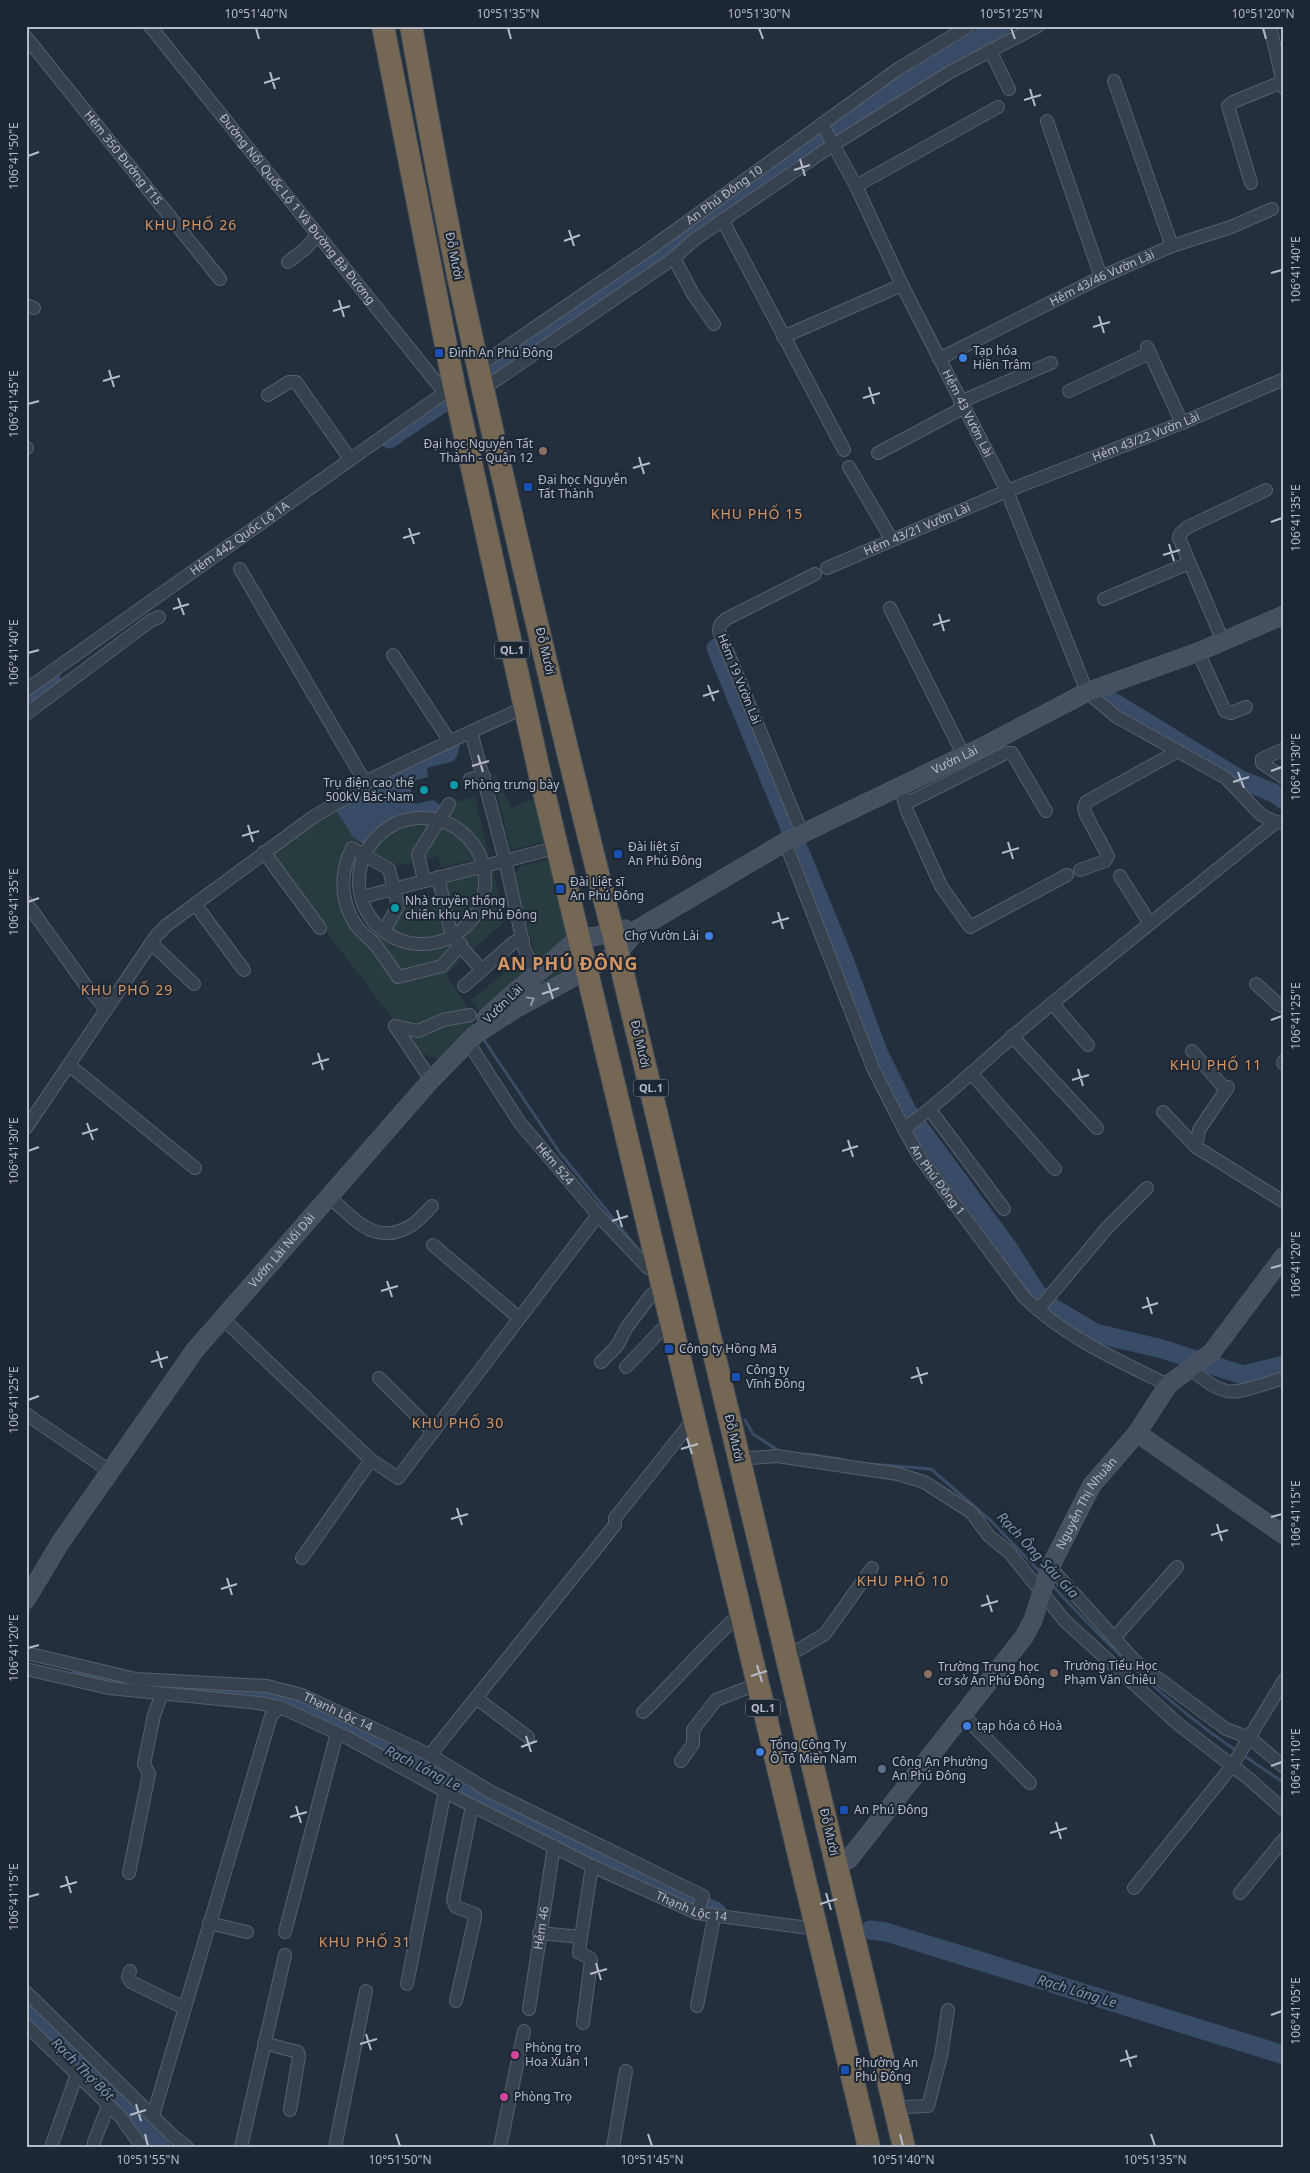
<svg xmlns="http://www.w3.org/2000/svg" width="1310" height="2173" font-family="'Noto Sans',sans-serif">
<rect width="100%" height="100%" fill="#242f3e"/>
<path fill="#263c3f" d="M495 774 511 808 539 796 549 840 511 850 492 775Z
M475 797 489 856 441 868 438 856 425 860 423 855 456 802Z
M335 808 352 836 361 844 355 854 361 858 355 866 346 860 343 886 365 933 369 925 377 929 375 932 380 936 388 933 407 904 438 896 466 955 446 975 470 1010 418 1029 394 1021 267 853Z
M412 819H433L415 862 398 866 368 848 387 829Z
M554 858 572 937 538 962 536 960 515 874 521 866Z
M493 871 505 921 472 950 457 934 445 883Z
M568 953 579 968 498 1013Z
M518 960 529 973 482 1014 471 1001Z
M470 1018 476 1026 446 1059C423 1059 415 1048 402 1030Z"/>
<path fill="#394c67" d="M461 740 458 753 454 761 427 768 428 777 409 782 415 804 434 800 441 806 433 819C406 816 384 826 368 848L352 836 335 808 372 782Z"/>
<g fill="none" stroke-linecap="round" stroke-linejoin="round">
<path stroke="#394c67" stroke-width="3" d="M482 1037 560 1153 641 1253
M745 1420 753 1434 779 1451
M807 1454 840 1459
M871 1464 931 1469 991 1521 1042 1574
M1051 1584C1109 1647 1166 1703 1238 1752
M1243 1755 1284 1783"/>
<path stroke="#394c67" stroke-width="19" d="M495 368 892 90 1002 26
M389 439 447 400
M716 648 843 957 878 1052 907 1111 1008 1248 1036 1292 1048 1305 1095 1333 1162 1349 1243 1375 1284 1365
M1105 697 1241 780 1274 793 1284 800
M26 698 51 679
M81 1676 132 1686 255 1693 294 1702 589 1855 717 1912
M870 1930 886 1932 1284 2055
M26 2013 161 2147"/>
<defs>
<g id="street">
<path id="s1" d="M150 26 445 393"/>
<path d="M1270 26 1284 88"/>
<path id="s2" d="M26 37 220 279"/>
<path d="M990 50 1009 89"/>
<path d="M1114 81 1172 246"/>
<path d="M1047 121 1101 277"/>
<path id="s3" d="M822 124 856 186 902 285 1007 491 1087 692 1117 717 1226 778 1261 815 1276 822 1284 823"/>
<path d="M1251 183 1228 106 1233 102 1282 82"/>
<path d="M856 186 998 107"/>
<path d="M723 221 844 450"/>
<path d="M674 258 695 239 833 145 950 72 1038 26"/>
<path d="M288 262 306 248 317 235"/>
<path d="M26 305 34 308"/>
<path d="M783 337 902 285"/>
<path d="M1147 347 1182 423"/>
<path id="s4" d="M939 359 1101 277 1172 246 1231 227 1272 209"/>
<path id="s5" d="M478 364 489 359 654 246 898 69 969 26"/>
<path d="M483 389 674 258 693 294 714 324"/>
<path d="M1069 391 1150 353"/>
<path d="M268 395 289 382H296L350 459"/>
<path d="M960 402 1051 363"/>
<path d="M26 448H27"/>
<path d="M878 453 963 408"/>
<path d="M849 467 892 540"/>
<path id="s6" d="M827 568 1007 491 1182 423 1284 379"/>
<path d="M240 569 365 782"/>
<path d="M1104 599 1189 563"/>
<path d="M890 608 964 756"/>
<path d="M1223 641 1179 538 1180 534 1188 527 1266 490"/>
<path d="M1198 652 1225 711 1231 713 1246 707"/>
<path d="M393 655 449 740"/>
<path id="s7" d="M26 690 454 386"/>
<path d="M26 714 150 621 159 617"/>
<path d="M473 739 505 860 524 948 535 973"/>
<path d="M1284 749 1262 759V763L1284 778"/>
<path d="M470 779 484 776"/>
<path d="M900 786 907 811 941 886 970 927 1067 875"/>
<path d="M905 804 1006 753H1012L1046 811"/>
<circle cx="422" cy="881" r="63"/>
<path d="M802 833 719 631 720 625 726 619 815 574"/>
<path id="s8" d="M785 842 873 1068 904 1129 919 1156 1024 1297C1065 1337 1117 1360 1168 1385"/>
<path d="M264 852 320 928"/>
<path d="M1080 870 1105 861 1108 856 1086 815 1084 808 1086 802 1176 752"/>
<path d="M1120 876 1149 922"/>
<path d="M438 877 452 937 482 970"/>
<path d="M424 880 418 854 449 804"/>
<path d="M362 897 559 847"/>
<path d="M26 902 84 983 106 1009"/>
<path d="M195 904 244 970"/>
<path d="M384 931 398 906 389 869 352 848C339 874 340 905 359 929 363 934 368 937 373 942 382 953 390 965 398 977L442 966 461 944"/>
<path d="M151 943 194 984"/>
<path d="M1256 984 1279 1005 1284 1007"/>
<path d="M464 986 514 942 523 940"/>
<path d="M1052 1003 1088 1045"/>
<path d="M395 1026 418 1031 443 1020 470 1015"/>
<path d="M395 1026 431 1080"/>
<path d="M1012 1036 1097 1128"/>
<path id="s9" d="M468 1042 520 1123 598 1215 648 1268 657 1269"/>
<path d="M1192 1051 1226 1090"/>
<path d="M1283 1063 1284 1061"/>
<path d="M69 1065 195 1168"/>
<path d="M971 1073 1055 1169"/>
<path d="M930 1110 1004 1209"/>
<path d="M1163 1112 1196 1147 1284 1202"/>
<path d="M26 1128 156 936 167 925 313 817 363 788 365 782C418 756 471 731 526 707"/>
<path d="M904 1129C951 1094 992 1053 1037 1016 1116 950 1196 887 1276 822"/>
<path d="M1196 1147 1199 1130 1228 1087"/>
<path d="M328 1196C354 1218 375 1248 412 1225 419 1220 426 1212 432 1206"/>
<path d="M433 1245 518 1317"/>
<path d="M1038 1310 1107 1228 1147 1188"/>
<path d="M221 1317 371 1460 398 1478 598 1215"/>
<path d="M601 1362 617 1346 627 1327 652 1294 663 1291"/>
<path d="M626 1367 670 1321"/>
<path d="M1190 1369C1201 1377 1213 1388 1227 1391 1241 1394 1269 1382 1284 1378"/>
<path d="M379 1378 433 1432"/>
<path d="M26 1414 111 1472"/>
<path d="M739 1459 777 1456 898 1474 924 1482 971 1512 989 1536 1009 1552 1065 1621 1178 1724 1248 1778 1284 1810"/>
<path d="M302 1558 371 1460"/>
<path d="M1050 1567 1135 1661 1226 1729 1250 1738 1284 1767"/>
<path d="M1114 1638 1177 1567"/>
<path d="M798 1650 825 1634 872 1568"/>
<path id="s10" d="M26 1653 136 1679 267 1686 302 1695 430 1755 491 1792 703 1896 697 1913"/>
<path d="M26 1669 109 1688 258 1703 280 1707"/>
<path d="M476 1698 528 1737"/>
<path d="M643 1712C676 1680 706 1644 740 1614"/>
<path d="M963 1715 1030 1783"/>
<path d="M430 1755 615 1525V1518L696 1416"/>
<path d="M681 1761 693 1744V1730L716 1700 757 1684"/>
<path d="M129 1873 149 1774 144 1764 154 1715 162 1694"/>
<path d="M1134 1888 1232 1766 1284 1680"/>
<path d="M1240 1893 1284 1839"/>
<path d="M209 1923 247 1932"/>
<path d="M285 1932 337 1733"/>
<path d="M539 1933 581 1937 592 1866"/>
<path d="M581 1937 579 1953 590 1958 591 1961 583 2023"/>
<path d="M130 1971 128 1977 131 1982 184 2008"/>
<path d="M407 1984 445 1791"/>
<path d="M26 1992 174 2137 187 2147"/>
<path d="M456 2001 475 1918V1914L456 1907 453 1900 472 1806"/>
<path d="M697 2006 714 1917"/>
<path id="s11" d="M529 2009 554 1846"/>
<path d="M26 2025 120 2116 142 2147"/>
<path d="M264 2043 298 2052 299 2056 290 2110"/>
<path d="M905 2107 928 2106 941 2056 948 2010"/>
<path id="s12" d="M153 2116 271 1716 280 1707 348 1738 463 1801 592 1866 697 1913 816 1929"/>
<path d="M51 2147 77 2074"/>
<path d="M94 2147V2142L108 2106"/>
<path d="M241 2147 285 1955"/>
<path d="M335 2147 366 1991"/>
<path d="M500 2147 524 2031"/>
<path d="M613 2147 626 2071"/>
</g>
<g id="secondary">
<path d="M486 1018C516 989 550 965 580 936L593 937 625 929"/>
<path d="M1137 1433 1284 1535"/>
<path id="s13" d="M26 1600 60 1543 195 1350 431 1080 475 1035 515 1009 618 953 638 929 785 842 988 744 1087 692 1198 652 1284 615"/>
<path id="s14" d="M837 1866 849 1859 1024 1637 1033 1620 1050 1567 1092 1485 1137 1433 1168 1385 1212 1352 1284 1256"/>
</g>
<path id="highway" d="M383 26 454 386 541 780 869 2147
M411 26C427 114 442 202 461 289 509 511 562 733 618 953L904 2147"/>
</defs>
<use href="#street" stroke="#565f6c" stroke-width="14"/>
<use href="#secondary" stroke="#565f6c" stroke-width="19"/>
<use href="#highway" stroke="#434c59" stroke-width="24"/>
<use href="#street" stroke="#38414e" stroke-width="12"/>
<use href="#secondary" stroke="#465061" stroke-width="18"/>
<use href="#highway" stroke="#746855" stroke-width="22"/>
</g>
<defs><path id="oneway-chevron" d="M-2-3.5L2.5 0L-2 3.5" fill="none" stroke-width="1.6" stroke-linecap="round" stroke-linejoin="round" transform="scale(1.25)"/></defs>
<use stroke="#8e96a5" href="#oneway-chevron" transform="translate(531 1000) rotate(-29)"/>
<path fill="none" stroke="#b4bcc9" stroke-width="2" d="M256 28 259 39M508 28 511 39M759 28 763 39M1011 28 1015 39M1263 28 1266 39M270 72 275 89M264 83 280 78M1030 89 1035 106M1024 100 1041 95M28 156 39 152M800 159 805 176M794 170 810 165M569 230 574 246M564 241 580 235M1271 273 1282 270M339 300 344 317M333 311 350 306M1099 316 1104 333M1093 327 1110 322M109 370 114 387M103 381 120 376M869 387 874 404M863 398 880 393M28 404 39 401M639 457 644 474M633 468 650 463M1271 522 1282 518M409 528 414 544M403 538 420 533M1169 544 1174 561M1163 555 1180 550M178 598 184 615M173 609 189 604M939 614 944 631M933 625 950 620M28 653 39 650M708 685 714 701M703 696 719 691M478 755 483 772M472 766 489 761M1271 771 1282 767M1238 772 1244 788M1233 782 1249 777M248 825 253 842M242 836 259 831M1008 842 1013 859M1002 853 1019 848M28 902 39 898M778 912 783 929M772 923 789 918M548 983 553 999M542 994 559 988M1271 1020 1282 1016M318 1053 323 1070M312 1064 329 1059M1078 1069 1083 1086M1072 1080 1089 1075M87 1123 93 1140M82 1134 98 1129M848 1140 853 1157M28 1151 39 1147M842 1151 858 1146M617 1210 622 1227M612 1221 628 1216M1271 1268 1282 1265M387 1281 392 1297M381 1291 398 1286M1147 1297 1152 1314M1142 1308 1158 1303M157 1351 162 1368M151 1362 168 1357M917 1367 922 1384M911 1378 928 1373M28 1400 39 1396M687 1438 692 1454M681 1449 698 1444M457 1508 462 1525M1271 1517 1282 1514M451 1519 468 1514M1217 1524 1222 1541M1211 1535 1228 1530M227 1578 232 1595M221 1589 237 1584M987 1595 992 1612M981 1606 998 1601M28 1648 39 1645M757 1665 762 1682M751 1676 767 1671M526 1736 531 1752M521 1747 537 1741M1271 1766 1282 1762M296 1806 301 1823M290 1817 307 1812M1056 1822 1061 1839M1050 1833 1067 1828M66 1876 71 1893M60 1887 77 1882M826 1893 831 1910M28 1897 39 1894M820 1904 837 1899M596 1963 601 1980M590 1974 607 1969M1271 2015 1282 2011M366 2034 371 2050M360 2044 377 2039M1126 2050 1131 2067M1120 2061 1137 2056M136 2104 141 2121M130 2115 146 2110M145 2134 148 2146M396 2134 400 2146M648 2134 652 2146M900 2134 903 2146M1151 2134 1155 2146"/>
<g fill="#1a4fb4" stroke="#1d2633" stroke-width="2">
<rect x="434" y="348" width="10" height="10" rx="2.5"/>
<rect x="523" y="482" width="10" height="10" rx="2.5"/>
<rect x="613" y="849" width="10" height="10" rx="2.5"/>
<rect x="555" y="884" width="10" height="10" rx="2.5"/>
<rect x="664" y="1344" width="10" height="10" rx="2.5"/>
<rect x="731" y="1372" width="10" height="10" rx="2.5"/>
<rect x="839" y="1805" width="10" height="10" rx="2.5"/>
<rect x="840" y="2065" width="10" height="10" rx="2.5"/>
</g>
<g fill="#3f7fe0" stroke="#1d2633" stroke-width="2">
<circle cx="963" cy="358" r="5"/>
<circle cx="709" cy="936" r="5"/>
<circle cx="967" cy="1726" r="5"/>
<circle cx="760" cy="1752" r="5"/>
</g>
<g fill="#8d6e63" stroke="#1d2633" stroke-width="2">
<circle cx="543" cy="451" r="5"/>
<circle cx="1054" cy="1673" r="5"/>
<circle cx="928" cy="1674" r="5"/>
</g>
<g fill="#0f9aa8" stroke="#1d2633" stroke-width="2">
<circle cx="454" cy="785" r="5"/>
<circle cx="424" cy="790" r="5"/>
<circle cx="395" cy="908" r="5"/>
</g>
<circle fill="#5c6f8a" stroke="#1d2633" stroke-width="2" cx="882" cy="1769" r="5"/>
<g fill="#d1479c" stroke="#1d2633" stroke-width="2">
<circle cx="515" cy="2055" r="5"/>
<circle cx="504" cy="2097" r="5"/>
</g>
<g text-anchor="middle" stroke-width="4" stroke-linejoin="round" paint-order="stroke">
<g fill="#1d2633" stroke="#878f9c" stroke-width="1">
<rect x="494.5" y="641.5" width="35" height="17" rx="4"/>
<rect x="633.5" y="1079.5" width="35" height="17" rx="4"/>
<rect x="745.5" y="1699.5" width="35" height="17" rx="4"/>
</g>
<g font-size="11" font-weight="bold" fill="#b4bcc9">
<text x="512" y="654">QL.1</text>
<text x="651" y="1092">QL.1</text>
<text x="763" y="1712">QL.1</text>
</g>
<g font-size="12" fill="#b4bcc9" stroke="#1d2633">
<text dy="4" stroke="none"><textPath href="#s2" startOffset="155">Hẻm 350 Đường T15</textPath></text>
<text dy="4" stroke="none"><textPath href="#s5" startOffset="299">An Phú Đông 10</textPath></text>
<text dy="4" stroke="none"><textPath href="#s1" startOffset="235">Đường Nối Quốc Lộ 1 Và Đường Bà Đương</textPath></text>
<text transform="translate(454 256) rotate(79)" y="4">Đỗ Mười</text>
<text dy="4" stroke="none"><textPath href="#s4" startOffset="182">Hẻm 43/46 Vườn Lài</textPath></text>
<text dy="4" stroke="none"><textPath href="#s3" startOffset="324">Hẻm 43 Vườn Lài</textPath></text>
<text dy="4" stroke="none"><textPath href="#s6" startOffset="345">Hẻm 43/22 Vườn Lài</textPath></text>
<text dy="4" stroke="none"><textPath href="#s6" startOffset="98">Hẻm 43/21 Vườn Lài</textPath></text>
<text dy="4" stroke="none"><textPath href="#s7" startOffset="262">Hẻm 442 Quốc Lộ 1A</textPath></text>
<text transform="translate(545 651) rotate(77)" y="4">Đỗ Mười</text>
<text transform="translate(739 679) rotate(68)" y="4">Hẻm 19 Vườn Lài</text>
<text dy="4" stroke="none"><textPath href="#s13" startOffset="1279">Vườn Lài</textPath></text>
<text transform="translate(503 1004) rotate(-44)" y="4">Vườn Lài</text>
<text transform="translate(640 1044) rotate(77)" y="4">Đỗ Mười</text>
<text dy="4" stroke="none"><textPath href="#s9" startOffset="150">Hẻm 524</textPath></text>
<text dy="4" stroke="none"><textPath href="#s8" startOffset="372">An Phú Đông 1</textPath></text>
<text dy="4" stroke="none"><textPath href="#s13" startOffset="434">Vườn Lài Nối Dài</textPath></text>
<text transform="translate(734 1438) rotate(77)" y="4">Đỗ Mười</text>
<text dy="4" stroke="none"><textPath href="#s14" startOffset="445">Nguyễn Thị Nhuần</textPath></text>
<text dy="4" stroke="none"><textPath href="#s10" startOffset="320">Thạnh Lộc 14</textPath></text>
<text transform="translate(829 1832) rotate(77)" y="4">Đỗ Mười</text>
<text dy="4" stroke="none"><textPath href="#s12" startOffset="888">Thạnh Lộc 14</textPath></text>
<text dy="4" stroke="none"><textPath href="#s11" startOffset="82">Hẻm 46</textPath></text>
</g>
<g font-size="12" fill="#b4bcc9" stroke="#1d2633" text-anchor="start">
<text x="973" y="355">Tạp hóa<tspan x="973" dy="14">Hiền Trâm</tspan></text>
<text x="449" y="357">Đình An Phú Đông</text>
<text x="533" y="448" text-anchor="end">Đại học Nguyễn Tất<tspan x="533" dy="14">Thành - Quận 12</tspan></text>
<text x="538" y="484">Đại học Nguyễn<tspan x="538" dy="14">Tất Thành</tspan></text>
<text x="414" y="787" text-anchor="end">Trụ điện cao thế<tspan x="414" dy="14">500kV Bắc-Nam</tspan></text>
<text x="464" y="789">Phòng trưng bày</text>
<text x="628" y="851">Đài liệt sĩ<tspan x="628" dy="14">An Phú Đông</tspan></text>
<text x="570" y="886">Đài Liệt sĩ<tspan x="570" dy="14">An Phú Đông</tspan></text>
<text x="405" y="905">Nhà truyền thống<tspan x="405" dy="14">chiến khu An Phú Đông</tspan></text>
<text x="699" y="940" text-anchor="end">Chợ Vườn Lài</text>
<text x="679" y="1353">Công ty Hồng Mã</text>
<text x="746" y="1374">Công ty<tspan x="746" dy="14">Vĩnh Đông</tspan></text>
<text x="1064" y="1670">Trường Tiểu Học<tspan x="1064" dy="14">Phạm Văn Chiêu</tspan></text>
<text x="938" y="1671">Trường Trung học<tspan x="938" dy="14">cơ sở An Phú Đông</tspan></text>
<text x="977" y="1730">tạp hóa cô Hoà</text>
<text x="770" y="1749">Tổng Công Ty<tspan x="770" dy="14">Ô Tô Miền Nam</tspan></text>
<text x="892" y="1766">Công An Phường<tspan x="892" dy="14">An Phú Đông</tspan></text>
<text x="854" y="1814">An Phú Đông</text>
<text x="525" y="2052">Phòng trọ<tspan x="525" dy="14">Hoa Xuân 1</tspan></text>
<text x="855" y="2067">Phường An<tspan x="855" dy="14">Phú Đông</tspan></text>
<text x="514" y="2101">Phòng Trọ</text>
</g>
<g font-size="14" letter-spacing="1" fill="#d59563" stroke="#1d2633">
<text x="191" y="230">KHU PHỐ 26</text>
<text x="757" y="519">KHU PHỐ 15</text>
<text x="127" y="995">KHU PHỐ 29</text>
<text x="1216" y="1070">KHU PHỐ 11</text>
<text x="458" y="1428">KHU PHỐ 30</text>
<text x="903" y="1586">KHU PHỐ 10</text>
<text x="365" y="1947">KHU PHỐ 31</text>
</g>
<g font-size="14" font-style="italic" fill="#7c92b1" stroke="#1d2633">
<text transform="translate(1038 1555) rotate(47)" y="5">Rạch Ông Sáu Gia</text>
<text transform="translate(423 1768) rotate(27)" y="5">Rạch Láng Le</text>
<text transform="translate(1077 1991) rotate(17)" y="5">Rạch Láng Le</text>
<text transform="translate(83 2069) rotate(45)" y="5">Rạch Thợ Bột</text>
</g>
<g font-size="18" font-weight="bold" letter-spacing="1" fill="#d59563" stroke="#1d2633">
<text x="568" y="970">AN PHÚ ĐÔNG</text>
</g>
</g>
<rect width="1310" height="2173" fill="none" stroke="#1d2633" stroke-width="55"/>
<rect x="28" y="28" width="1254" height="2118" fill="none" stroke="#b4bcc9" stroke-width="2"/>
<g font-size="12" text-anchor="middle" fill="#b4bcc9">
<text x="256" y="18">10°51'40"N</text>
<text x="508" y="18">10°51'35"N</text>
<text x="759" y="18">10°51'30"N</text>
<text x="1011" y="18">10°51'25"N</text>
<text x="1263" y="18">10°51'20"N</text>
<text transform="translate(14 156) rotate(-90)" y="4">106°41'50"E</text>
<text transform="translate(1296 270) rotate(-90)" y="4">106°41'40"E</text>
<text transform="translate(14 404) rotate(-90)" y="4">106°41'45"E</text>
<text transform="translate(1296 518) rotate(-90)" y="4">106°41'35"E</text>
<text transform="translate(14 653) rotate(-90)" y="4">106°41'40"E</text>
<text transform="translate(1296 767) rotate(-90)" y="4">106°41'30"E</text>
<text transform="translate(14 902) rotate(-90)" y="4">106°41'35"E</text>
<text transform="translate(1296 1016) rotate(-90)" y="4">106°41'25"E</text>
<text transform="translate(14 1151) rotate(-90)" y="4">106°41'30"E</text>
<text transform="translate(1296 1265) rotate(-90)" y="4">106°41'20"E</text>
<text transform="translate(14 1400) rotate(-90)" y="4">106°41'25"E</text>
<text transform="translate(1296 1514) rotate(-90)" y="4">106°41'15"E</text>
<text transform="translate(14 1648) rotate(-90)" y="4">106°41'20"E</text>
<text transform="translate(1296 1762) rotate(-90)" y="4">106°41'10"E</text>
<text transform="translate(14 1897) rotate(-90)" y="4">106°41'15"E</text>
<text transform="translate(1296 2011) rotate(-90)" y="4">106°41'05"E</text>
<text x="148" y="2164">10°51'55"N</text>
<text x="400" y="2164">10°51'50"N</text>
<text x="652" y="2164">10°51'45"N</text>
<text x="903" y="2164">10°51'40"N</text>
<text x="1155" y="2164">10°51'35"N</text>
</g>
</svg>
